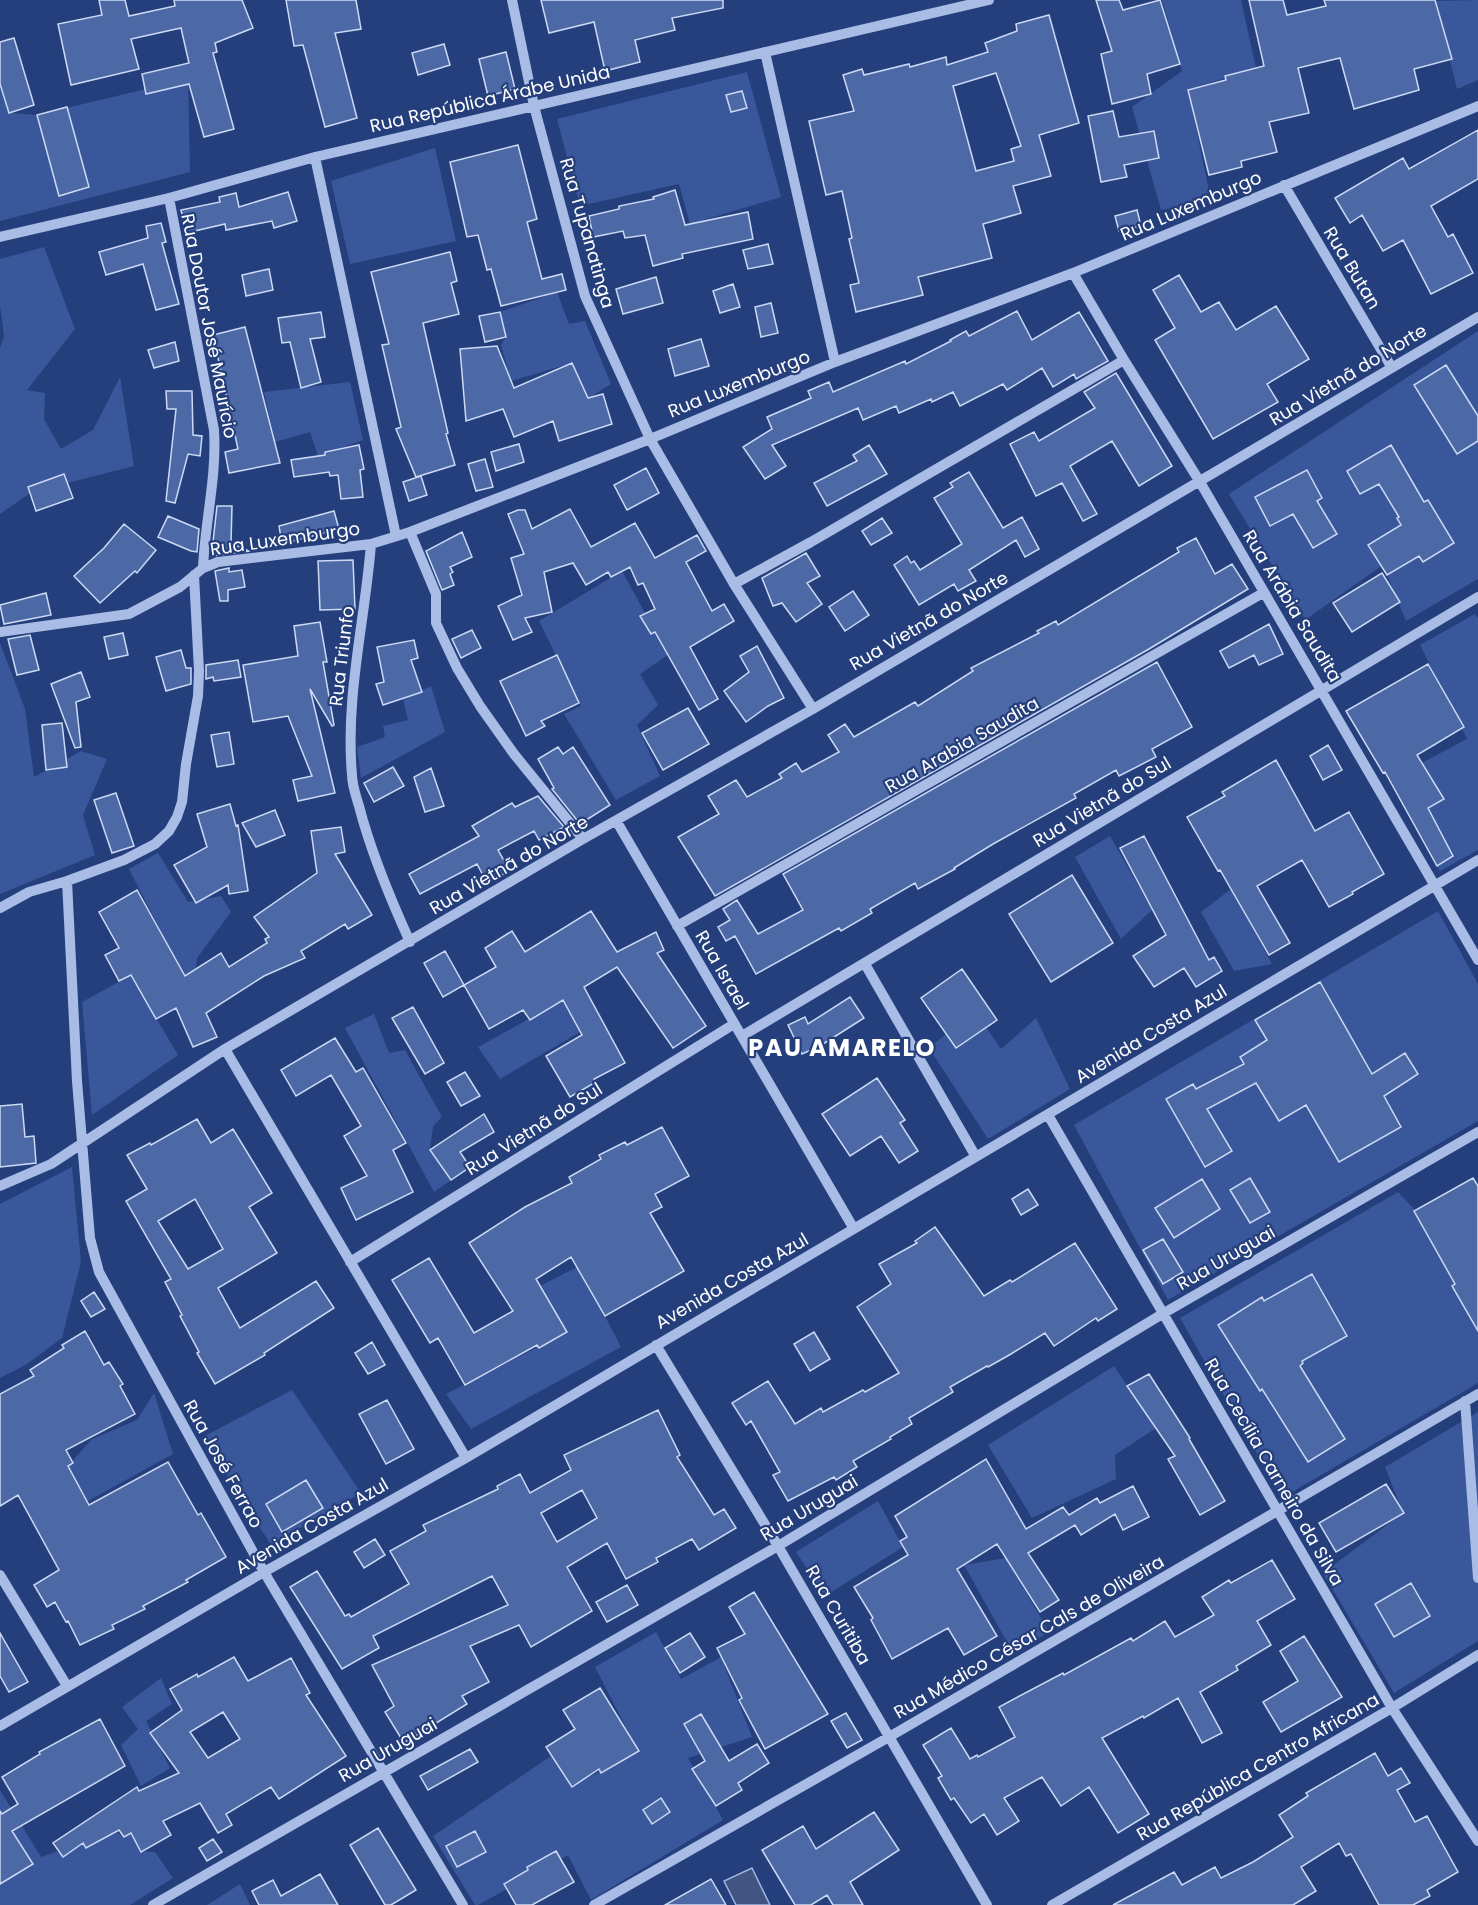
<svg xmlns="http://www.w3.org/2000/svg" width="1478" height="1905" font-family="Poppins,sans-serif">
<rect width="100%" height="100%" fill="#253f7c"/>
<path fill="#39579a" d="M1162 0H1241L1256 68 1188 90 1211 200 1161 210 1132 107 1182 71Z
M1478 0V80L1457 89 1435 1Z
M747 72 781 197 690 224 679 184 580 206 557 119Z
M188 79 190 172 0 221V86L9 113 37 115Z
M435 148 456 241 350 264 331 181Z
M44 247 75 329 27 390 45 393 44 419 61 449 93 430 120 377 134 466 32 492 0 514V348L4 336 0 305V259Z
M557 292 569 324 585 321 611 384 587 399 572 363 511 381 501 345 506 337 500 312Z
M1478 331V579L1406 621 1383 565 1305 620 1229 494Z
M350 382 363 440 318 456 310 432 275 442 264 392Z
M622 571 668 655 640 674 658 705 637 725 660 776 616 800 564 714 581 706 539 621Z
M1475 614 1478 618V850L1440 871 1389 780 1467 739 1420 645Z
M0 643 25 709 34 777 81 751 107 759 83 815 95 855 0 894Z
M431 686 445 732 361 778 357 747 385 737 383 726 408 720 403 699Z
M1110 836 1152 910 1121 939 1075 857Z
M158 853 188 902 221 896 231 912 197 958 196 969 185 979 129 869Z
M1231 889 1272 964 1234 971 1201 912Z
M1438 911 1478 984V1121L1168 1300 1074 1125Z
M131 975 178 1055 92 1115 82 1002Z
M563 1000 580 1032 500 1079 478 1047Z
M374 1014 389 1053 405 1050 442 1117 433 1126 430 1150 451 1180 434 1192 345 1028Z
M1036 1018 1070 1089 988 1139 929 1048 946 1034 956 1048 986 1027 1001 1049Z
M72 1167 81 1262 62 1338 27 1364 0 1378V1204Z
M1398 1192 1478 1277V1383L1282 1498 1180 1318Z
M579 1266 621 1347 471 1429 446 1394 567 1332 540 1286Z
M1114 1366 1156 1428 1115 1455 1116 1479 1032 1518 988 1445Z
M292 1390 361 1493 271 1545 203 1437Z
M154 1393 173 1454 88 1501 68 1466 92 1439 137 1420Z
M1478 1412V1641L1394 1693 1323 1573 1403 1513 1385 1467Z
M878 1501 903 1547 825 1596 796 1552Z
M1006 1558 1049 1632 1013 1653 964 1565Z
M656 1632 681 1679 721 1657 752 1737 688 1758 723 1820 591 1900 568 1855 478 1905H475L433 1836 551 1756 572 1786 638 1751 595 1667Z
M161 1678 172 1704 146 1721 170 1768 141 1786 121 1745 138 1729 122 1707Z
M0 1790 41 1857 116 1832 124 1837 132 1834 141 1851 155 1852 173 1878 130 1905H0Z
M240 1884 250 1905H207Z"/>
<path fill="#425582" stroke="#9eb5e5" stroke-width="1.5" d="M752 1868 770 1905H736L724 1881Z"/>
<path fill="#4d69a5" stroke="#ccd9f4" stroke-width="1.5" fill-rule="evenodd" d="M99 0H125L129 16 175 6 174 0H242L253 28 215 43 217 52 213 53 234 129 204 137 189 84 146 94 142 74 189 63 181 28 131 39 139 69 71 85 58 24 102 15Z
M286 0H356L361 29 335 33 357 118 325 127 303 45 294 46Z
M541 0H723V8L672 18 675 30 635 40 640 62 605 71 594 22 549 33Z
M1096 0H1119L1123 10 1160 0 1180 64 1147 74 1151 94 1112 104 1101 54 1112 51Z
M1249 0H1283L1287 15 1326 6 1324 0H1435L1452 59 1414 69 1419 90 1354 109 1340 58 1298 68 1309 113 1269 122 1277 152 1241 161 1242 167 1209 175 1188 90 1226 80 1225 76 1264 66Z
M1049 15 1079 123 1039 135 1051 176 1013 186 1021 213 983 224 992 258 918 277 923 295 856 312 850 285 859 283 849 239 852 238 842 191 826 195 809 121 854 111 843 75 862 69 864 75 909 64 910 67 946 57 947 65 988 52 985 43 1017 31 1016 24ZM996 73 1021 146 1011 149 1014 161 976 171 953 86Z
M14 38 34 105 9 113 0 84V42Z
M444 44 450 65 418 75 412 53Z
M506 52 515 89 488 96 479 59Z
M742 91 747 108 731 112 726 95Z
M67 107 89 187 59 196 37 115Z
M1113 111 1119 137 1154 131 1159 158 1124 165 1127 177 1101 182 1088 116Z
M1478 130V179L1431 206 1448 237 1453 234 1473 273 1431 294 1403 240 1383 251 1362 215 1350 223 1335 198 1403 158 1409 169Z
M518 145 537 219 527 222 542 279 562 274 566 290 501 306 491 269 487 270 478 235 467 237 450 162Z
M675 190 685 225 748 212 753 239 682 254 683 258 653 266 645 235 625 238 623 231 593 237 589 216 619 209V206L654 199 653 197Z
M288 192 297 221 274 228 272 221 226 230 225 224 186 233 181 210 220 202 219 197 236 193 239 207Z
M1137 210 1141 226 1119 231 1115 216Z
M161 223 166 242 162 243 179 304 156 310 143 264 106 275 99 252 148 238 146 226Z
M768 244 773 264 748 269 743 250Z
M450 252 457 281 451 283 459 314 423 323 448 433 446 434 455 465 416 477 396 429 401 427 382 345 389 344 371 272Z
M269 269 273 290 246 296 242 275Z
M1179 275 1201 312 1219 302 1236 330 1276 306 1309 359 1267 384 1278 402 1213 439 1155 340 1175 328 1153 290Z
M656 277 663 303 623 314 616 289Z
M733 284 740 307 720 313 713 291Z
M771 303 778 333 761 337 755 307Z
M1017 311 1032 340 1079 312 1108 361 1076 379 1074 374 1053 387 1042 368 1007 390 1003 384 960 406 953 392 932 402 931 399 899 413 896 406 863 420 858 408 772 445 786 466 765 479 743 447 772 429 767 417 811 398 808 391 829 382 833 392 905 361 906 364 951 341 950 340 966 331 969 336Z
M321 312 325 337 310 339 321 382 301 388 290 342 282 343 278 318Z
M500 312 506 337 485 342 479 316Z
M245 327 280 463 229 473 225 452 238 449 213 335Z
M701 339 709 366 675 376 668 349Z
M175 342 179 361 154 368 148 350Z
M497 346 514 388 572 363 588 398 603 394 612 424 559 441 553 421 514 437 503 409 466 421 460 349Z
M1446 365 1478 416V441L1457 454 1414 385Z
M1116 373 1172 466 1139 486 1112 441 1070 466 1097 514 1083 521 1062 483 1036 496 1010 444 1034 432 1039 441 1095 408 1084 392Z
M166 391H192L193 435 202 436 200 456 188 454 175 503 166 501 176 409H167Z
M519 444 524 462 496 471 491 452Z
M359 445 364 469 360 470 363 497 341 499 338 475 330 476 329 472 294 477 291 460 325 455V452Z
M869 445 887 474 827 506 814 483 857 461 853 455Z
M1391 445 1424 502 1428 500 1454 543 1423 562 1419 556 1387 575 1368 545 1401 525 1397 518 1399 517 1379 484 1360 494 1347 471Z
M485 459 493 487 476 491 468 464Z
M646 468 659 493 627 510 614 485Z
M1307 470 1322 498 1317 501 1337 534 1313 548 1293 514 1270 526 1255 497Z
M969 472 1003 528 1022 517 1039 549 1025 557 1016 540 969 570 976 581 958 591 954 584 919 605 894 565 907 556 911 563 914 561 920 570 962 544 934 498 953 487 950 483Z
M64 474 73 498 36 511 28 487Z
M421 476 427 495 409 501 403 482Z
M217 506H232L231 543 249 551 213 556 212 551Z
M570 509 591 547 635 523 655 558 697 535 706 551 686 562 712 611 724 604 734 621 690 647 718 699 699 710 655 632 651 634 640 616 655 609 643 583 638 585 630 567 611 577 608 572 586 585 573 563 544 572 552 612 525 618 532 632 513 640 498 606 522 595 511 558 524 554 508 514 518 510H525L532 529Z
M334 511 339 529 282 544 279 526Z
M168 516 199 529 197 552 191 551 158 537Z
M882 518 892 533 871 545 862 531Z
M124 524 156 550 137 573 135 571 100 603 74 576 104 548Z
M462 532 472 557 450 567 453 572 450 574 454 585 442 590 426 551Z
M1196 538 1215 574 1232 564 1248 589 1149 649 715 896 678 837 719 814 708 796 736 780 747 797 782 778 779 774 796 763 802 772 839 752 828 735 845 724 854 737 915 702 918 706 973 671 971 668 1039 633 1037 631 1056 621 1058 625 1179 552 1177 548Z
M806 553 820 576 807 583 822 604 796 622 782 603 773 606 762 578Z
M353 560 355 609 320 610 318 561Z
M229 568V572L242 570 245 587 228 590V601H220L215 571Z
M1382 573 1400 602 1352 632 1333 603Z
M853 591 869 615 845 631 829 607Z
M46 593 51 615 4 624 0 605Z
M320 622 327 662H323L334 725 332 726 310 689 335 793 298 801 293 780 312 776 288 716 253 722 243 665 298 656 294 626Z
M1269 624 1283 654 1259 665 1254 655 1229 668 1220 651Z
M472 630 481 648 461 658 452 639Z
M123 633 128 655 109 659 104 637Z
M30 635 39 670 17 675 8 639Z
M414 640 418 658 411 660 422 692 383 705 376 684 384 682 377 647Z
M757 646 784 698 768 706 746 722 724 691 749 672 740 656Z
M181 650 186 668H191V684L166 691 156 657Z
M557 655 579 703 541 721 545 726 526 736 500 681Z
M238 660 241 677 214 681 213 677 206 679V665Z
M1157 662 1192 727 1152 749 1156 757 1119 776 1116 770 1074 794 1076 798 993 844 954 868 955 869 918 889 915 883 870 909 872 913 841 931 839 928 756 974 735 936 726 941 718 927 730 920 723 909 737 900 758 934 803 910 783 874Z
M1428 664 1464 727 1417 755 1444 799 1428 808 1453 856 1437 866 1385 772 1383 773 1346 711Z
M81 672 90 697 76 702 81 747 75 748 51 684Z
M688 708 709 744 663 770 642 733Z
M62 723 67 767 46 770 42 725Z
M229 732 234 764 217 767 211 735Z
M1328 745 1342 770 1323 780 1310 756Z
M558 747 563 754 573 747 610 805 580 824 552 789 554 788 538 759Z
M1276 760 1315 831 1349 812 1384 874 1352 892 1353 894 1329 907 1302 860 1257 886 1290 943 1269 955 1220 870 1218 871 1187 817 1225 796 1222 792Z
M393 767 404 786 374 802 364 783Z
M431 768 444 806 425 812 414 777Z
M116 793 134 846 112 853 94 800Z
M538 796 564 827 539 840 534 831 498 850 510 871 487 883 477 864 420 894 409 874 479 836 472 826 512 803 515 807Z
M230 804 236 826 238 825 248 891 229 894 228 885 196 903 174 865 207 847 197 814Z
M275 810 285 835 256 847 242 823Z
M341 827 345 852 335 854 372 915 348 929 345 924 301 951 305 958 264 976 206 1013 217 1037 193 1047 176 1008 156 1019 131 975 119 981 105 955 119 948 99 912 137 890 185 976 221 953 229 967 267 943 265 939 269 937 254 917 317 873 311 831Z
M1144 836 1209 960 1214 957 1222 971 1196 987 1184 968 1154 987 1133 956 1166 935 1120 848Z
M1072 875 1113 943 1051 982 1009 914Z
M591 911 617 952 656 932 664 950 657 953 706 1026 673 1048 617 967 584 987 625 1063 594 1079 596 1082 570 1097 546 1056 582 1035 563 1000 530 1020 523 1010 489 1029 464 985 496 967 485 948 512 931 525 952Z
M445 951 464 985 443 997 424 963Z
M962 969 997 1020 956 1048 921 998Z
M1320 982 1372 1074 1405 1053 1418 1074 1384 1096 1401 1127 1339 1162 1306 1105 1279 1121 1256 1083 1207 1109 1232 1151 1205 1167 1166 1099 1193 1084 1196 1089 1244 1064 1240 1057 1267 1040 1255 1020Z
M850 997 864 1018 820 1046 802 1054 788 1025 805 1017 808 1024Z
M413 1007 444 1063 425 1074 392 1018Z
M335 1038 356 1072 363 1068 406 1143 393 1150 413 1192 356 1220 341 1188 367 1176 344 1136 361 1126 331 1075 296 1096 281 1070Z
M465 1072 480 1096 461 1106 447 1082Z
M877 1078 905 1120 900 1123 918 1151 899 1163 881 1136 850 1156 822 1114Z
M22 1104 25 1137 34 1136 36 1163 0 1167V1106Z
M484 1114 494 1132 460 1152 470 1167 451 1180 430 1150Z
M197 1119 211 1143 233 1129 272 1193 249 1207 277 1253 218 1288 240 1328 316 1281 334 1308 264 1353 265 1355 215 1384 197 1353 199 1352 180 1316 182 1315 165 1282 171 1279 126 1201 147 1189 127 1155 150 1143 151 1145ZM195 1199 223 1249 188 1269 158 1221Z
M662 1127 689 1176 655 1194 662 1207 650 1213 684 1271 605 1316 571 1257 536 1279 567 1332 539 1348 537 1345 465 1385 438 1338 430 1343 392 1280 429 1258 474 1333 513 1311 469 1243 525 1207 572 1183 569 1177 601 1159 599 1155 625 1142 627 1145Z
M1250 1178 1270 1212 1250 1223 1230 1190Z
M1473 1178 1478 1186V1331L1452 1286 1455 1284 1414 1211Z
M1202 1179 1220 1209 1174 1238 1155 1208Z
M1028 1189 1038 1205 1021 1215 1012 1199Z
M935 1227 984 1296 1010 1280 1012 1282 1075 1243 1117 1309 1098 1321 1096 1318 1054 1346 1045 1333 1011 1354 988 1367 987 1366 950 1387 953 1392 909 1418 912 1424 890 1437 891 1439 853 1461 857 1467 836 1480 834 1477 788 1501 773 1475 780 1472 751 1421 746 1425 732 1403 768 1381 795 1424 821 1408 823 1412 863 1390 865 1392 899 1373 857 1307 891 1284 879 1264 917 1243 915 1241Z
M1163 1239 1183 1272 1163 1284 1143 1250Z
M1312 1274 1347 1336 1302 1361 1303 1363 1300 1366 1345 1439 1308 1462 1262 1389 1260 1391 1218 1325 1262 1297 1264 1301Z
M94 1292 105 1309 91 1317 81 1301Z
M85 1331 104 1365 109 1362 123 1384 120 1386 135 1414 66 1450 73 1463 68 1466 89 1505 168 1462 198 1515 201 1513 226 1557 186 1580 188 1582 143 1606 145 1609 112 1625 114 1629 80 1645 68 1621 66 1622 55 1602 47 1607 34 1585 59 1570 18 1495 0 1506V1394L34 1376 30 1370 64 1348 62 1345Z
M814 1332 830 1359 810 1371 794 1344Z
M372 1342 385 1365 368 1374 355 1353Z
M1149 1374 1190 1438 1189 1439 1225 1501 1200 1515 1168 1459 1175 1456 1127 1386Z
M387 1400 414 1449 386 1464 359 1414Z
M658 1410 680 1455 677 1457 714 1515 724 1509 736 1528 699 1550 692 1539 656 1558 658 1562 626 1579 607 1543 567 1567 592 1611 531 1647 519 1625 470 1646 489 1682 462 1696 467 1704 404 1743 385 1712 394 1706 372 1665 508 1605 492 1576 373 1636 379 1648 342 1669 290 1587 317 1571 345 1616 349 1614 351 1617 409 1584 390 1551 426 1531 423 1525 498 1489 497 1486 520 1474 530 1493 571 1470 564 1455ZM582 1490 597 1518 557 1542 541 1513Z
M986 1459 1026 1529 1063 1507 1069 1515 1097 1498 1100 1503 1133 1486 1149 1517 1123 1530 1115 1514 1081 1535 1075 1525 1028 1553 1059 1600 1040 1612 997 1544 957 1569 997 1636 964 1655 948 1628 892 1659 871 1620 873 1618 854 1587 908 1555 900 1541 907 1537 895 1516Z
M306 1480 323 1508 282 1532 266 1504Z
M1386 1484 1404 1513 1336 1552 1319 1523Z
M375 1539 385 1555 364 1568 354 1552Z
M1272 1560 1295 1599 1257 1621 1271 1645 1236 1666 1238 1670 1200 1692 1222 1733 1202 1743 1178 1698 1144 1718 1143 1716 1102 1738 1149 1814 1118 1833 1089 1787 1061 1806 1042 1777 1004 1798 1019 1821 997 1835 984 1814 971 1823 954 1798 951 1800 938 1778 942 1776 923 1745 951 1728 970 1759 977 1755 978 1757 1015 1737 999 1707 1063 1673 1064 1675 1131 1638 1133 1641 1165 1621 1175 1637 1214 1615 1202 1597 1229 1580 1231 1583Z
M1411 1583 1430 1616 1394 1637 1375 1604Z
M627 1585 638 1605 607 1622 596 1602Z
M754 1592 828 1714 765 1749 739 1700 742 1698 717 1648 745 1634 729 1607Z
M0 1633 28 1682 9 1692 0 1676Z
M690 1633 705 1657 680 1673 665 1648Z
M1304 1636 1342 1697 1281 1732 1263 1702 1298 1681 1280 1651Z
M234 1657 248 1681 291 1658 310 1693 306 1695 346 1756 279 1799 271 1787 226 1814 232 1825 218 1833 200 1803 163 1821 171 1835 141 1852 131 1833 124 1837 119 1830 86 1848 83 1843 63 1857 53 1843 137 1787 139 1791 179 1773 150 1733 182 1710 170 1689 197 1674 198 1677ZM223 1712 240 1739 208 1758 190 1732Z
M600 1688 639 1751 601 1773 599 1769 572 1787 546 1747 575 1729 563 1710Z
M846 1713 862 1740 847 1748 831 1721Z
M701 1714 729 1761 757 1744 769 1763 738 1783 742 1790 716 1806 692 1769 705 1761 684 1724Z
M100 1719 125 1766 12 1831 33 1864 0 1884V1811L2 1814 18 1804 2 1777 40 1754 39 1752Z
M470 1749 478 1762 428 1790 420 1776Z
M1375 1753 1388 1776 1401 1768 1410 1783 1397 1790 1415 1822 1427 1816 1458 1872 1427 1890 1430 1896 1413 1905H1379L1351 1854 1346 1856 1339 1843 1301 1867 1316 1891 1293 1905H1113L1174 1872 1182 1885 1215 1867 1221 1878 1253 1862 1293 1837 1279 1815 1308 1796 1306 1793Z
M661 1798 670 1812 652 1824 643 1810Z
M874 1812 899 1850 850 1882 863 1905H833L827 1895 811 1905H795L762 1850 803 1826 816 1849Z
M378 1828 416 1890 391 1905H385L350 1845Z
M475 1831 486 1852 457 1867 446 1846Z
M213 1839 222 1852 207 1861 199 1848Z
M556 1851 574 1882 532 1905H516L504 1884 528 1870 527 1867Z
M320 1874 338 1905H259L252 1891 273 1880 281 1896Z
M711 1879 726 1905H665Z"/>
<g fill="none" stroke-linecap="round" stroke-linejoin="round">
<path stroke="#a9bce5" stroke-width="10" d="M512 0 534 106 585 296 650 439 734 584 813 709
M765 52 835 362
M315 157 396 536
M1284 185 1392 368
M169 198 214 430C217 477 205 521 203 568
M0 237 169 198 315 157 989 0
M1073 273 1124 360 1200 482 1478 960
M410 532 436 594V623L457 668 480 706 514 754 583 839
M371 544C365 621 345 697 352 775 352 785 356 796 359 806 371 853 390 898 410 942
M734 584 811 542 1124 360
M0 632 129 614 180 587 203 568 218 562 371 544 410 532 650 439 835 362 1073 273 1478 106
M617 822 854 1229
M67 881 77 1081 90 1238 99 1272 264 1572 463 1905
M0 908 29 892 67 881 124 860 155 844 169 831 177 817 182 802 186 764 198 696 199 671 194 575
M677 926 1263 593
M865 964 976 1157
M742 1036 1478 597
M225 1049 466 1458
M1048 1115 1392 1708 1478 1841
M0 1186 51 1164 225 1049 583 839 813 709 1478 317
M350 1262 734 1024
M656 1345 778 1546 987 1905
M1465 1401 1478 1578
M0 1575 67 1686
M0 1726 264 1572 466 1458 1478 860
M153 1905 778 1546 1164 1313 1478 1132
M594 1905 889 1737 1478 1394
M1052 1905 1392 1708 1478 1655"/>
</g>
<g text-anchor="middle" stroke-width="4.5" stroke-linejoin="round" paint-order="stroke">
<g font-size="18" fill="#fff" stroke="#253f7c">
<text transform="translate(490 99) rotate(-13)" y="6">Rua República Árabe Unida</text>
<text transform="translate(1191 206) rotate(-23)" y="6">Rua Luxemburgo</text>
<text transform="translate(587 233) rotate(74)" y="6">Rua Tupanatinga</text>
<text transform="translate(1352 268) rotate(59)" y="6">Rua Butan</text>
<text transform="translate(209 326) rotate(79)" y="6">Rua Doutor José Maurício</text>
<text transform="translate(1348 375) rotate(-31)" y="6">Rua Vietnã do Norte</text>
<text transform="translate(739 384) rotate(-22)" y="6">Rua Luxemburgo</text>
<text transform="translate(285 539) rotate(-8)" y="6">Rua Luxemburgo</text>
<text transform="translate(1292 606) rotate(59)" y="6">Rua Arábia Saudita</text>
<text transform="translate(929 621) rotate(-30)" y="6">Rua Vietnã do Norte</text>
<text transform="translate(342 656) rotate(-83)" y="6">Rua Triunfo</text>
<text transform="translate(962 745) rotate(-30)" y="6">Rua Arabia Saudita</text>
<text transform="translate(1102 802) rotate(-31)" y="6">Rua Vietnã do Sul</text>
<text transform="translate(509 865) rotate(-30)" y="6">Rua Vietnã do Norte</text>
<text transform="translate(722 970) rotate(60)" y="6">Rua Israel</text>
<text transform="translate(1151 1034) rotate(-31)" y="6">Avenida Costa Azul</text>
<text transform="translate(534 1129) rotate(-32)" y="6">Rua Vietnã do Sul</text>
<text transform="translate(1226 1258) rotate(-30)" y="6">Rua Uruguai</text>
<text transform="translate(732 1281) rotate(-30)" y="6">Avenida Costa Azul</text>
<text transform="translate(223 1464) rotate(61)" y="6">Rua José Ferrao</text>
<text transform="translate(1274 1472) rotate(60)" y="6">Rua Cecília Carneiro da Silva</text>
<text transform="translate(809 1508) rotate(-31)" y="6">Rua Uruguai</text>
<text transform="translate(312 1526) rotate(-30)" y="6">Avenida Costa Azul</text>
<text transform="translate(838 1615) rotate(60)" y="6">Rua Curitiba</text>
<text transform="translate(1029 1637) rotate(-30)" y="6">Rua Médico César Cals de Oliveira</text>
<text transform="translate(388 1750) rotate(-30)" y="6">Rua Uruguai</text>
<text transform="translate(1258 1767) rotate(-30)" y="6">Rua República Centro Africana</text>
</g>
<g font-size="24" font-weight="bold" letter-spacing="1.5" fill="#fff" stroke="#253f7c">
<text x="842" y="1056">PAU AMARELO</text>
</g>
</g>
</svg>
